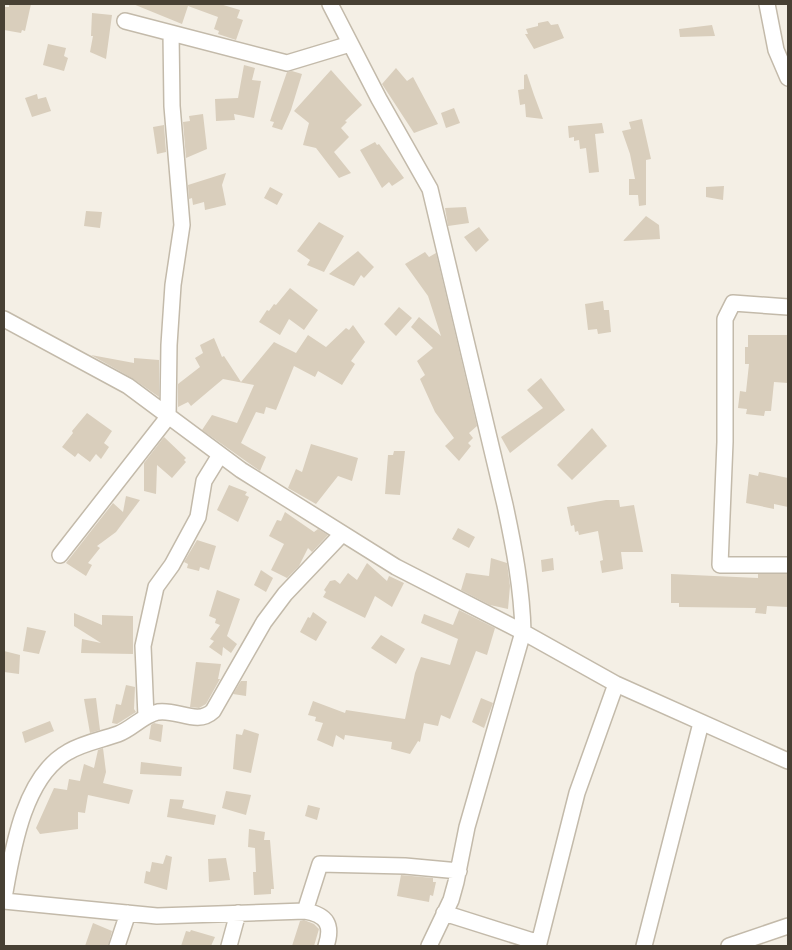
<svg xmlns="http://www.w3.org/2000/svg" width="792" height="950" font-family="Raleway,sans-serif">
<rect width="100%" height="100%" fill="#f4efe5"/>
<path fill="#d9cebc" d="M9 4H31L25 31 22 30 21 33 4 30V7H9Z
M133 4H220L240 10 237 18 243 20 236 40 218 34 219 31 214 29 218 17 188 6 182 24Z
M92 13 112 15 106 59 90 52 93 36H91Z
M548 21 551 25 558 24 564 38 534 49 525 34H528L526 29 538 26V23Z
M712 25 715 36 680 37 679 29Z
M48 44 66 48 64 56 68 58 64 71 43 65Z
M244 65 255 68 252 80 261 81 254 118 234 114 235 120 216 121 215 99 238 98Z
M396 68 407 81 413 77 438 124 414 133 382 84Z
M331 70 362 105 345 121 347 122 341 128 349 137 334 152 351 173 339 178 316 148 303 145 309 123 294 111Z
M292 71 302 74 291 110 282 130 272 127 274 122 270 121 287 72Z
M527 74 534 95 543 119 526 117 525 104 520 105 518 90 524 89V75Z
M37 94 38 99 46 97 51 111 32 117 25 98Z
M454 108 460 123 446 128 441 113Z
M203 114 207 149 186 158 183 122 190 121 189 116Z
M642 119 651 159 646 160V205L639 206 638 195H629V179H635L630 154 622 131 631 129 629 122Z
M602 123 604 133 595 134 599 172 589 173 586 148 580 149 579 140 574 141V137L569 138 568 126Z
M164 125 166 152 157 154 153 127Z
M375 142 377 145 379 144 404 178 392 186 389 182 382 188 360 150Z
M226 173 222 185 226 205 205 210 204 202 193 205 192 198 189 199 188 185Z
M724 186 723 200 706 197V187Z
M270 187 283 194 277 205 264 198Z
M466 207 469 223 448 226 445 208Z
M86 211 102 212 100 228 84 226Z
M646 216 659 225 660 239 623 241Z
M319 222 344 236 324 272 307 265 310 260 297 251Z
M479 227 489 240 476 252 464 237Z
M358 251 374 267 364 278 361 275 354 286 329 274Z
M425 252 429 257 436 253 477 426 469 433 473 438 468 443 471 446 459 461 445 446 454 438 435 412 420 379 425 375 417 361 433 348 411 327 419 317 441 336 428 296 405 264Z
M290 288 318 310 304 330 289 319 280 335 259 322 267 310 269 311 274 304 276 305Z
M603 301 604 310H609L611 332 598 334 597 329 588 330 585 304Z
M399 307 412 318 396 336 384 324Z
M353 325 365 342 351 361 355 364 342 385 318 371 315 377 294 366 276 410 266 407 264 414 256 412 241 443 266 457 260 471 202 430 212 415 237 423 254 385 223 379 191 406 188 402 178 407V384L200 367 195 358 203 353 200 345 214 338 222 357 224 356 241 382 274 342 296 353 308 335 326 347 346 328 349 330Z
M748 335H788V383L774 382 771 411H765L764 416 746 414 747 409 738 408 740 391 746 392 749 364H745V347H748Z
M91 355 134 363V358L159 360V397L132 378Z
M541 378 565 410 510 453 501 437 543 408 527 390Z
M87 413 112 431 104 443 109 447 101 459 96 454 90 462 78 453 75 457 62 447 73 433 72 431Z
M592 428 607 446 572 480 557 465Z
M164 437 186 458 184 460 186 462 172 478 157 465 156 494 144 491V463Z
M311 444 358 458 352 481 338 476 316 504 288 488 296 469 302 472Z
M394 451H405L400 495 385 494 388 455H393Z
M759 472 788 478V507L774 504V509L746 503 749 474 758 476Z
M229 485 247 492 245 495 249 497 238 522 217 510Z
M126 496 140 500 116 532 97 546 100 548 88 563 92 565 86 576 66 563 113 503 123 512Z
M606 500H619L620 507 634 505 643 552H621L623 569 602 573 600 561 603 560 598 531 579 535 578 531 575 532 574 525 571 526 567 507Z
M285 512 314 532 318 529 328 535 312 552 308 548 299 566 287 578 271 570 284 544 269 536 277 520 281 521Z
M458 528 475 537 469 548 452 539Z
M197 540 216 546 209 570 200 567 199 571 187 568 188 564 184 562Z
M491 558 507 563 510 586 508 609 490 605 461 590 466 573 489 576Z
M553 558 554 570 542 572 541 560Z
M367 563 387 581 389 576 404 583 392 607 375 596 365 618 323 597 326 592 324 590 330 581 335 580 340 584 348 573 357 580Z
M261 570 273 578 266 592 254 585Z
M671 574 758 578V574H787L788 607 767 606 766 614 755 613 756 608 679 607V603H671Z
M217 590 240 599 227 636 237 644 231 653 223 647 222 656 209 647 214 641 210 639 220 625 215 623 216 619 209 616Z
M459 610 495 628 487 655 476 651 450 719 441 715 438 726 424 723 420 742 418 741 410 754 391 749 392 742 345 735 344 740 336 735 333 747 317 740 323 723 315 721 316 717 308 715 313 701 345 713 346 710 405 719 415 673 421 657 450 665 458 639 421 623 424 614 453 625Z
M313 612 327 622 316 641 300 632 308 617 310 618Z
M74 613 102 625V615L133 616V654L81 653 82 639 101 643 74 626Z
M27 627 46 631 39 654 23 651Z
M381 635 405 649 396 664 371 648Z
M4 651 20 655 19 674 4 672Z
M196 662 221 664 218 679H220L206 704 199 708 190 707Z
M241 681H247L246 696 233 694Z
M126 685 135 687 134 709 136 712 117 724 112 723 116 704 121 705Z
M96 698 100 730 90 733 84 699Z
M481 698 493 703 484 728 472 722Z
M50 721 54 731 25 743 22 732Z
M154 723 163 725 161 742 149 739 151 725Z
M244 729 259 734 251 773 233 769 236 734 242 735Z
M103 748 106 772 103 783 133 790 129 804 88 795 85 813 78 812V829L40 834 36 828 54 788 67 790 69 779 80 781 84 764 94 768 98 750Z
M141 762 182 767 181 776 140 774Z
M226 791 251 795 246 815 222 808Z
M170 799 184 800 182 808 216 815 214 825 167 817Z
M308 805 320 808 317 820 305 816Z
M249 829 265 832 264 840H270L274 889H271V894L254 895 253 872H256L255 848 248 847Z
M166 855 172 857 167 890 144 883 146 871 150 872 152 862 163 864Z
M226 858 230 880 209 882 208 859Z
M401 875 433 878V882H436L433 896 430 895 429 902 397 896Z
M304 920 314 924 319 929 314 946H292L300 921Z
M93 923 112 931 108 946H85Z
M191 930 215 937 211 946H181L186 931 190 932Z"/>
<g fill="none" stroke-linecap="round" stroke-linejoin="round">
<defs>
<path id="minor" d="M330 4 379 99 430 189 505 505C514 547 522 589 523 632L467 827 456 882 451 900 429 946
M767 4 776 50 788 78
M125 21 287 63 350 44
M788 307 733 303 725 319V442L720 565H788
M4 319 128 386 241 470 396 567 523 632 616 684 788 761
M60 555 168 417 169 345 173 285 182 225 172 106 171 33
M146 717 143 646 156 587 172 565 198 517 204 481 220 455
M4 898C12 853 23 777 68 752 83 743 101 740 118 734 132 729 143 715 158 712 178 709 197 726 213 711L264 622 285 594 342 534
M4 901 157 916 305 911 320 864 405 866 459 871
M305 911C327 915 333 925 326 946
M444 913 539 943 538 946
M539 943 577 793 616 684
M117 946 128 913
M229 946 238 913
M644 946 701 723
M729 946 788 926"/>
</defs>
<use href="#minor" stroke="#c3baaa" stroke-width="18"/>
<use href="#minor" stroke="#fff" stroke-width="15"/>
</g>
<rect width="792" height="950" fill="none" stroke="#474034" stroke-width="10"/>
</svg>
